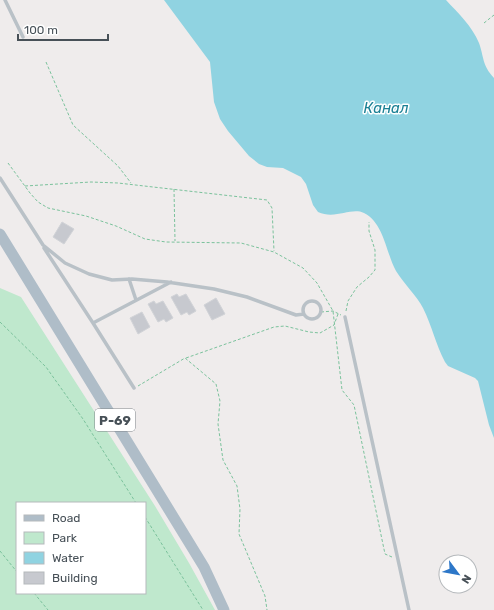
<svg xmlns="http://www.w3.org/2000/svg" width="494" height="610" font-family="Rubik,sans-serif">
<rect width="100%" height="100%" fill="#efecec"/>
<path fill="#bfe8cd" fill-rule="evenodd" d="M0 288 21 297 155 506 189 563 215 610H0ZM17 503H145V593H17Z"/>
<path fill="#90d3e1" d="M164 0H446C458 13 472 26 479 43 484 57 482 65 494 78V438L489 425 478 381 475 378 448 366 445 362C436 345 432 326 423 308 417 296 404 284 396 271 386 253 384 223 364 213 351 207 335 220 318 212L313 205 306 184 301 177 283 168 267 167 259 164 249 156 228 131 220 119 214 102 210 62Z"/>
<path fill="#c7c9cf" stroke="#d1d3d7" d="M62 222 74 229 64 244 53 237Z
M177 294 179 297 186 294 196 311 189 315 187 312 181 315 171 297Z
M216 298 225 314 212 320 204 305Z
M154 301 156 304 163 301 173 318 166 322 164 319 158 322 148 304Z
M142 312 150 327 138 334 130 318Z"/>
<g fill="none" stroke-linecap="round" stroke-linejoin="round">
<path stroke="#7bc29c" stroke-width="1" stroke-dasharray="3 2" stroke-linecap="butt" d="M484 23 494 15
M46 62 73 125 118 166 131 183
M8 163 30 193 38 202 48 208 86 216 116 226 145 239 166 242 241 243 274 252 303 268 317 283 333 311 342 390 354 405 385 554 392 557
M25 186 91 182 118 183 267 200 272 208 274 251
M174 189 175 241
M346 311 348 301 357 287 369 277 375 270V250L369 231V222
M321 312 333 311 341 315
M0 322 46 367 83 419 136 503
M186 358 274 327 285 326 309 332 320 333 334 325 338 314
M138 386 185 358 216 384 220 401 218 424 223 460 237 486 240 509 239 534 265 596 267 610
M145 517 203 610
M0 551 17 572
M34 593 48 610"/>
<path stroke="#b9c1c7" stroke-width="3.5" d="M5 0 23 37
M0 178 43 245 65 263 89 274 112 280 132 279 167 282 214 289 247 297 296 315 304 314
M44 248 93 323 171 282
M129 279 136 300
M303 310a9 9 0 1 1 18 0a9 9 0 1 1-18 0Z
M345 317 409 610
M93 323 134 388"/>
<path stroke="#afbdc8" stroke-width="11" d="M0 234 204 567 224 610"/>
</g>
<g text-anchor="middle" stroke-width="3" stroke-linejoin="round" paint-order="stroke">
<rect fill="#fff" stroke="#7e8489" stroke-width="1" x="95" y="409" width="40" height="22" rx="3"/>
<g font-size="13" font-weight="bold" fill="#475057">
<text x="115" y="425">Р-69</text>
</g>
<g font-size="15" font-style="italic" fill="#1c8195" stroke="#fff">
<text x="386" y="113">Канал</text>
</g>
</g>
<rect x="16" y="502" width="130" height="92" fill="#ffffff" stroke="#b5b9bc"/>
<rect x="24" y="515" width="20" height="6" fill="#afbdc8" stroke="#b5b9bc"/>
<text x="52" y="522" font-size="12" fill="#475057">Road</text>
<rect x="24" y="532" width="20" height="12" fill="#bfe8cd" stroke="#b5b9bc"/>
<text x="52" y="542" font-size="12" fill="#475057">Park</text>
<rect x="24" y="552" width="20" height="12" fill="#90d3e1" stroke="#b5b9bc"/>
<text x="52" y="562" font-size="12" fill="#475057">Water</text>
<rect x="24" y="572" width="20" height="12" fill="#c7c9cf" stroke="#b5b9bc"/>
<text x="52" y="582" font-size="12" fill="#475057">Building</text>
<g transform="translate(458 574) rotate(122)"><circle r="19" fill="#ffffff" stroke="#b5b9bc"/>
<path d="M0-3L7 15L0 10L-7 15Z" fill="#2d77c8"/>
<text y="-6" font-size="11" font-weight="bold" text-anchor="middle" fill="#475057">N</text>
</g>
<path d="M18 34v6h90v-6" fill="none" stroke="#475057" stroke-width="2"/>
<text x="24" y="34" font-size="12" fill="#475057" stroke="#ffffff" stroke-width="3" paint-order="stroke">100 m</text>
</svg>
